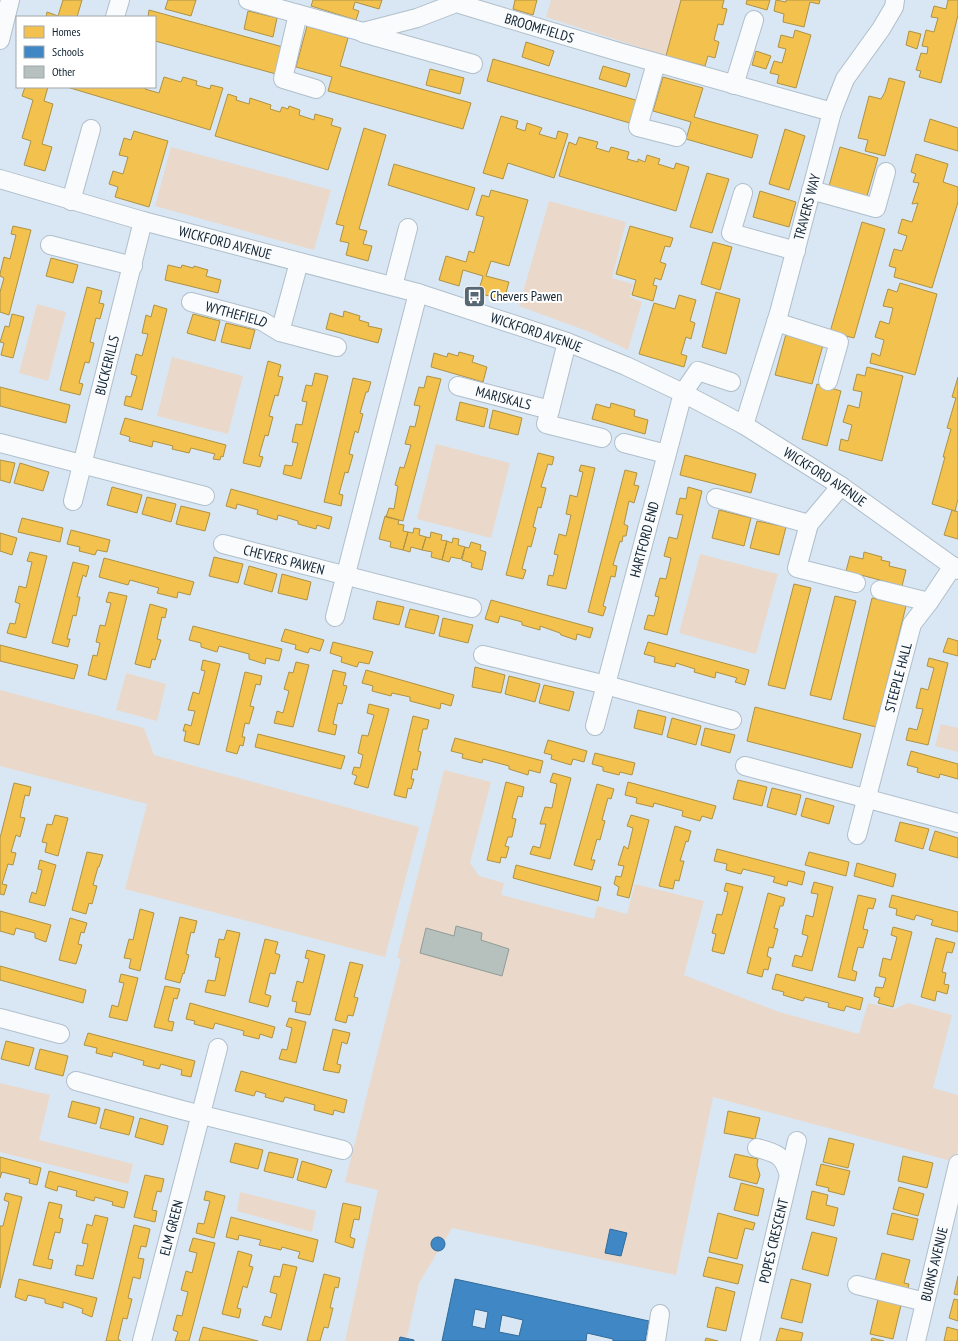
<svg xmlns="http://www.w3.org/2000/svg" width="958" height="1341" font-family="'PT Sans Narrow',sans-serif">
<rect width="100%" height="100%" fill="#d8e7f3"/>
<path fill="#ead9cb" d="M551 0H681L666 56 546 17Z
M171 147 331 190 314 250 155 206Z
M549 201 626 222 612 278 633 284 630 297 642 302 628 350 587 331 519 306Z
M37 304 66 312 48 381 19 373Z
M172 357 243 376 228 434 157 416Z
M436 444 510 463 491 538 417 519Z
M700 554 778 574 756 654 679 633Z
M126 673 166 684 157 721 116 710Z
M0 690 144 728 154 755 419 827 385 957 125 889 147 804 0 766Z
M941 724 958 728V752L935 746Z
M444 770 491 782 470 863 479 876 504 883 501 895 594 919 597 906 627 914 635 884 704 901 684 975 779 1012 859 1034 868 1003 894 1009 908 1003 952 1015 933 1088 958 1095V1149L955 1162 713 1097 676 1275 452 1228 419 1283 406 1341H345L378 1190 345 1182 401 959 397 958Z
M0 1083 50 1095 39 1140 133 1164 128 1184 0 1152Z
M240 1192 316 1211 312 1232 237 1211Z"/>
<path fill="#f2c14e" stroke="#ae9245" d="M63 0H82L77 17H46L47 12 58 16Z
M168 0H196L191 16 165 9Z
M313 0H382L379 9 355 2 353 9 359 11 356 20 311 6Z
M515 0H537L533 15 513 9Z
M681 0H724L722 8 727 9 723 25 718 24 714 40 719 42 715 58 708 56 705 66 666 56Z
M747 0H770L767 10 746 4Z
M776 0 786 2V0H820L819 4 810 2 804 27 783 22 784 14 774 11Z
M948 0H958V15L941 83 919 77 921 71 916 70 921 53 927 54 928 47 922 46 926 30 934 32 938 18 931 17 934 6 946 9Z
M149 10 283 47 276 74 155 41V17H148Z
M248 11 277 18 273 37 244 29Z
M307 26 348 38 340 66 471 103 463 129 328 91 332 77 296 67Z
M795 30 811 35 796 88 777 83 779 75 770 73 774 61 782 63 786 49 778 47 781 35 793 38Z
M909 31 921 34 917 49 906 45Z
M526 42 554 51 549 66 522 57Z
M756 51 771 56 766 69 752 65Z
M493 59 639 101 633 124 487 81Z
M603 66 630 74 626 87 599 79Z
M430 69 464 78 460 94 426 85Z
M164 77 181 82 183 77 197 81 196 85 210 89 211 85 223 88 210 130 67 87H146L145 89 159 93Z
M663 77 703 88 694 117 758 135 752 158 686 139 691 122 653 111Z
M889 78 905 82 885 156 865 151 868 140 858 138 869 96 881 99 885 92Z
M25 87H48L44 101 53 104 42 144 52 147 45 171 24 165 31 141 22 138 33 100 22 96Z
M228 94 237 97 236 100 249 104 250 98 271 105 270 109 280 112 282 107 288 109 289 106 300 110 299 115 314 120 315 114 333 119 331 125 341 128 328 170 215 136Z
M501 116 518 121 516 128 525 131 527 123 542 128 539 134 556 139 558 131 568 134 554 178 508 163 503 179 483 173Z
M930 119 958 128V151L924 141Z
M364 128 386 135 359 229 367 231 363 244 372 246 368 261 346 255 349 243 340 241 344 226 336 224Z
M785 129 805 136 789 190 769 184Z
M134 131 168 141 149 207 115 197 118 187 109 184 113 171 123 174 128 157 119 155 124 138 131 140Z
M579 137 598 142 596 148 609 152 611 147 629 152 627 159 638 162V159L645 162 647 155 660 159 658 164 674 169 676 163 689 167 676 211 559 176 569 142 576 145Z
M840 147 878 158 867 196 829 186Z
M916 154 948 164 943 182 958 187V202L932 288 894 277 896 268 889 266 894 249 902 251 907 236 898 233 902 219 912 222 918 203 912 204 919 183 913 182 916 174 911 172Z
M394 164 475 188 468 210 388 185Z
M707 173 729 179 712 233 690 227Z
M491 190 528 200 509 266 491 261 486 276 509 282 504 300 478 293 483 276 463 270 459 286 439 280 446 256 466 262 469 251 474 253 484 217 476 215 482 195 489 197Z
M760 191 796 202 789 227 753 217Z
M862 222 885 229 854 338 830 332Z
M13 226 31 230 9 315 0 312V292L4 278 0 276V274L4 257 10 259 16 235 11 234Z
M630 226 673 238 670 247 665 246 660 262 666 264 661 280 655 278 653 285 657 286 653 301 632 295 636 280 616 274Z
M713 242 732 247 720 290 701 284Z
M51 258 78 265 73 283 46 276Z
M168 265 181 268 182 265 193 268 194 266 208 270 206 276 221 280 218 293 165 280Z
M900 283 937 294 915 375 870 363 872 353 880 356 884 340 875 337 880 321 889 324 893 308 883 306 888 289 897 292Z
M87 287 102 291 99 303 104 304 100 319 96 318 90 342 94 343 89 363 85 362 79 383 83 384 80 395 60 390Z
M716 292 740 299 726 354 702 347Z
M679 295 696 300 690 321 695 323 691 339 686 337 681 354 687 356 684 367 639 354 654 303 675 309Z
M154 305 167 309 142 410 124 405 126 396 131 397 137 376 131 374 136 354 142 356 148 334 142 333 146 315 151 317Z
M344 311 360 316 359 320 369 323 368 326 382 329 378 343 326 329 330 313 343 317Z
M12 314 24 317 13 358 1 355 4 343 0 342 5 326 9 327Z
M193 314 220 321 215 341 187 333Z
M226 323 255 330 250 349 221 342Z
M786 334 823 345 812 384 775 375Z
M459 352 474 356 472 362 487 367 483 382 431 367 434 353 447 357 448 353 458 356Z
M268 361 281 365 278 376 283 377 278 396 275 395 269 416 273 417 268 436 265 435 259 456 263 457 260 467 243 463Z
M867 367 903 376 882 461 839 450 841 439 848 441 852 425 843 422 848 405 859 408 862 392 853 390 857 374 865 376Z
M315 373 328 376 301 479 283 474 285 465 292 466 298 443 292 442 296 424 302 425 307 402 302 401 306 385 312 386Z
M427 376 441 379 403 521 386 517 389 508 394 509 398 486 395 485 400 467 404 468 411 445 405 444 410 426 415 427 420 406 414 405 419 387 424 388Z
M958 377V499L955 511 932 504 945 457H943L951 429 947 428 956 398 952 397Z
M353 378 371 382 368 392H366L360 413 363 414 358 433 355 431 349 454 353 455 348 473 345 472 339 494 343 495 341 506 324 502Z
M817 384 841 391 827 446 802 439Z
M0 387 70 405 66 423 0 406Z
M460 402 488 409 484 427 456 420Z
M611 403 635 410 634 416 648 420 645 434 592 419 596 404 610 408Z
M493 410 522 418 518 435 489 428Z
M125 418 226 445 223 457 221 456 220 460 213 459 215 454 191 448 189 453 172 449 173 446 153 441 152 447 129 441 130 437 120 434Z
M538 453 554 457 552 465 548 464 541 487 546 488 541 508 538 507 533 527 536 528 531 547 528 546 522 569 526 570 523 579 506 575Z
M685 455 756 474 751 493 680 475Z
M0 460 15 463 10 483 0 480Z
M20 463 49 472 43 491 14 483Z
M581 465 595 468 566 589 547 585 549 575 553 576 558 555 554 554 559 534 566 536 571 515 566 514 570 495 577 497 583 472 579 471Z
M625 470 637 473 634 485 639 486 634 503 629 501 624 524 628 526 626 536H623L622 542 620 541 613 565 617 566 615 577 611 576 603 606 606 607 603 616 588 612Z
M112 487 142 495 137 513 107 505Z
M688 487 702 491 667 635 644 629 648 615 654 616 659 597 655 596 660 578 666 579 671 558 664 556 669 537 677 539 683 515 676 514 680 498 686 499Z
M231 489 332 517 329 529 317 525 316 529 298 524V521L278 515 277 520 257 514 258 510 237 504 236 509 226 506Z
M147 497 176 504 171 522 142 514Z
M181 506 210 513 205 531 176 524Z
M719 510 751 518 744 546 712 538Z
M952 510 958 512V539L944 535Z
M385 516 399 520 398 524 404 525 403 531 408 532 403 550 390 547 391 542 379 539Z
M22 518 63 528 60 542 18 532Z
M757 521 786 527 779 555 750 548Z
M414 528 420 529 419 535 426 537 422 550 411 547 410 552 403 550 408 532 413 533Z
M71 530 110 540 107 552 97 550 95 555 79 551 80 547 67 544Z
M431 532 442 535 441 540 447 541 442 560 431 557 432 552 422 550 426 537 430 538Z
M0 533 17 538 12 555 0 551Z
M453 538 459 539 458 545 465 547 461 559 451 557 449 562 442 560 447 541 452 543Z
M471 542 481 545 480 550 486 552 482 570 471 567 472 563 462 560 465 547 469 548Z
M30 552 47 556 26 638 7 633 10 623 15 624 20 604 15 602 19 586 26 588 32 562 27 561Z
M864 552 882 557 881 560 890 562 889 566 906 570 902 586 846 571 850 556 863 559Z
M214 557 243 564 238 583 209 576Z
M104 558 194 582 190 595 178 592 177 598 157 593 159 588 130 580 128 585 99 577Z
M73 562 89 566 86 577 83 575 77 597H80L76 616 73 615 67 639H70L68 647 52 643Z
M249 566 277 574 272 592 244 584Z
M282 574 311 582 307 600 278 593Z
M794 584 811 588 785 689 768 685Z
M109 592 127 596 106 680 88 675 93 655 97 656 100 643 96 642 100 625 105 626 111 603 106 602Z
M835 596 856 601 831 700 810 695Z
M872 598 906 606 876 727 843 719Z
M491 600 593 628 590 638 577 634 576 640 561 635 560 633 540 626V630L522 625V622L500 616 498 623 485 619Z
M377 601 404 607 399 625 373 619Z
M150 604 167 609 165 618 162 617 157 639 161 640 155 660 152 659 150 668 135 664Z
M410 609 439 616 434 634 405 627Z
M443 618 473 625 468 643 439 636Z
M193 626 282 649 279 661 266 658 265 664 249 659V654L219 646 217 652 201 647V643L189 640Z
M285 629 324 640 320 651 310 648 308 653 295 649 296 645 281 641Z
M948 638 958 641V656L943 652Z
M333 642 373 652 369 664 359 662 357 667 341 662 342 657 330 653Z
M648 642 749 670 745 685 735 682 737 678 716 672 715 678 694 672 695 669 676 663 675 667 654 662 655 657 644 654Z
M0 645 78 665 74 679 0 661Z
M929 658 948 663 928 745 906 740 909 728 917 730 923 709 916 708 921 688 928 690 934 668 927 666Z
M203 660 220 664 199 745 184 741 186 731H183L185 724 191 726 195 711 188 710 193 692 199 694 205 671 201 670Z
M296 662 309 665 293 727 274 723 277 711 283 713 289 691 284 689 289 672 293 673Z
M475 667 505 675 501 693 472 687Z
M333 670 346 673 343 685 347 686 342 704 338 703 333 724 337 725 335 735 318 731Z
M366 670 454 695 451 706 441 703 440 709 410 701V697L392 693 391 696 372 691 373 686 362 683Z
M245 672 262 676 260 685 256 684 250 706 254 707 249 724 245 723 242 737H245L243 746 240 745 237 754 226 751Z
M509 676 540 684 535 702 505 694Z
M544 685 574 692 569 711 539 703Z
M369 704 389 709 368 788 354 784 357 776 352 774 354 767 360 768 363 755 358 753 362 735 368 736 374 715 367 713Z
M755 707 861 734 852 768 747 741Z
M638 710 666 717 662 735 634 728Z
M413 716 429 720 427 729H423L418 751 421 752 417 770 413 769 411 779H414L411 789 408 788 406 798 394 795Z
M672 718 701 726 696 745 667 737Z
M705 728 735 735 730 753 701 745Z
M258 734 345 756 341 769 255 747Z
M455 738 543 761 540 773 529 770 528 775 509 769V766L483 759 482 763 462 758 463 754 451 751Z
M548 740 587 751 584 762 573 759 571 765 551 759 552 755 544 753Z
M911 751 958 764V779L940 774 939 778 917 772 918 768 907 765Z
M595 753 635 763 632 775 620 772 619 775 603 771V767L592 764Z
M553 773 571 778 550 859 530 854 533 846 540 848 546 824H540L545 807 552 808 557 784 550 782Z
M738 780 767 787 762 806 733 799Z
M506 782 524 787 522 797 518 796 512 818 516 819 512 837H508L505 846 509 847 506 858 501 857 500 863 487 860Z
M628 782 716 806 712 819 702 816 700 821 682 816 683 811 654 803 653 807 636 803 637 798 625 795Z
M14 783 31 787 29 796 25 795 20 817 25 818 20 837 16 835 11 852 16 853 13 865 8 864 2 884 7 885 4 895 0 894V838Z
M597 784 614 789 611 799 608 798 602 820 605 821 600 840 597 839 591 860H595L592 870 574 865Z
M772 788 801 795 796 815 767 807Z
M806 798 834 806 829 824 801 816Z
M55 815 68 818 58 856 45 852 47 843 42 842 47 824 52 825Z
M631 815 649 820 629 898 617 895 619 887 614 884 616 876 621 877 624 866 618 865 624 846 628 849 633 828 627 826Z
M900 822 929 829 923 849 895 841Z
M675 826 691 831 688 842 686 841 680 861H684L679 881 675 880 673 889 659 886Z
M935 831 958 838V858L929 850Z
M717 849 805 872 802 885 788 881 787 886 773 882 775 877 743 869 741 874 726 870 727 864 714 861Z
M87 852 103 855 99 867H98L93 885 97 886 92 904 89 903 86 914 72 910Z
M809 852 849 862 846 876 805 865Z
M40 860 56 865 45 906 29 902 32 892 36 894 42 870 38 869Z
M857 863 896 874 893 887 854 876Z
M516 865 601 887 598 901 513 878Z
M814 882 833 887 812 971 792 966 795 955 802 957 808 936 802 934 806 915 813 917 818 894 811 893Z
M726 883 743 887 724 954 712 951 716 934 712 933 717 914 722 915 728 892 724 891Z
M768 893 785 898 783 906H780L774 928 778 929 773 948 769 947 767 956 771 958 768 970 764 969 762 977 747 973Z
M858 895 876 899 873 909 868 908 863 929 868 930 863 948 858 947 852 970 857 972 855 981 838 977Z
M892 895 958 912V932L931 925 933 920 916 915 914 920 896 915 897 909 889 907Z
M140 909 154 913 140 971 129 968 131 959 124 958 129 939 133 940Z
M0 911 51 925 46 942 35 938V933L16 928 14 935 0 931Z
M180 917 197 921 194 933 191 932 186 954 189 955 184 974 183 973 180 983 165 979Z
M70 918 87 923 84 933 81 932 78 944 82 945 76 964 59 960Z
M893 927 912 932 893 1007 878 1003 880 998 874 996 876 987 883 988 886 978 879 976 883 958 891 960 897 937 891 935Z
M227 930 240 933 225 996 205 992 208 980 215 981 220 958 215 957 219 939 224 940Z
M936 938 955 943 952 953 947 952 942 972 946 973 944 984 949 985 947 994 937 991 935 1001 921 997Z
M265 939 278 942 275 953 280 955 275 974 270 973 265 994 271 996 268 1007 249 1002Z
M307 950 325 955 310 1015 295 1012 297 1002 292 1001 297 981 303 983 309 959 305 958Z
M350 962 363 965 354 997 358 998 353 1016 348 1015 346 1023 335 1020Z
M0 966 86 990 83 1003 0 980Z
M121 974 138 978 127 1021 109 1017 112 1005 118 1007 124 983 119 982Z
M776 974 863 998 860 1010 846 1006 844 1011 828 1007 829 1003 805 997 803 1001 783 995 784 992 772 989Z
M165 986 180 989 177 999 174 998 168 1021 174 1022 172 1031 154 1027Z
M190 1003 275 1027 272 1038 260 1034 259 1039 243 1035 244 1031 215 1023 213 1029 194 1024 195 1021 186 1019Z
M289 1018 306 1022 296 1063 279 1059 282 1049 287 1050 292 1028 286 1026Z
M333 1029 350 1033 347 1044 342 1042 337 1064 341 1065 339 1073 323 1070Z
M88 1033 195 1061 191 1077 181 1075 182 1070 161 1064 159 1069 143 1065 144 1061 113 1052 112 1057 96 1053 97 1048 84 1045Z
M6 1041 34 1048 29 1066 1 1059Z
M40 1049 68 1056 63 1076 35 1069Z
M241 1071 347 1100 344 1113 334 1110 333 1115 314 1110 315 1105 285 1097 283 1102 265 1097 266 1094 256 1091 254 1096 235 1091Z
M72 1101 100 1108 96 1124 68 1117Z
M105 1109 134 1117 129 1135 100 1128Z
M728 1111 760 1118 755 1139 724 1133Z
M140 1118 168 1126 163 1145 135 1137Z
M829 1138 854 1144 848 1168 823 1162Z
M235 1143 263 1150 258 1169 230 1162Z
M269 1152 298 1159 293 1178 264 1171Z
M735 1154 758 1159 757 1165 760 1175 757 1184 729 1177Z
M903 1156 933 1163 927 1188 898 1181Z
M0 1157 41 1168 37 1185 29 1183 30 1179 2 1172 0 1178Z
M302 1161 332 1170 326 1188 297 1180Z
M821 1164 850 1171 844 1195 828 1191 829 1188 816 1185Z
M49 1171 128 1192 124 1208 112 1205 113 1202 95 1197 94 1201 76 1196 77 1191 58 1186 57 1191 45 1187Z
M145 1175 164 1179 161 1192 157 1191 152 1210 157 1211 155 1222 134 1217Z
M741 1183 764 1189 758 1216 734 1210Z
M899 1187 924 1194 918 1216 893 1209Z
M206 1191 225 1196 214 1238 196 1233 198 1223 204 1224 210 1201 204 1200Z
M812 1191 828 1195 826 1205 838 1208 834 1226 806 1219Z
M6 1193 22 1197 0 1288V1226H3L9 1202 4 1200Z
M49 1202 62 1205 59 1218 63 1219 60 1233 55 1232 48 1259 53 1260 51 1269 33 1265Z
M343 1203 361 1207 359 1220 354 1219 350 1237 355 1239 353 1248 335 1242Z
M718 1213 755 1223 753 1230 745 1228 737 1259 709 1252Z
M892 1213 918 1219 913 1240 887 1234Z
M95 1215 108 1218 93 1279 75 1275 77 1265 83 1266 88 1244 82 1243 87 1224 92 1226Z
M231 1217 318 1240 313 1262 298 1258 300 1252 282 1247 281 1250 259 1245 261 1240 239 1235 238 1240 226 1237Z
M134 1225 150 1229 146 1247 141 1246 138 1258 144 1259 140 1279 133 1277 128 1298 132 1299 127 1319 123 1318 118 1339 121 1341H106Z
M812 1232 837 1238 828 1276 802 1269Z
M193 1238 215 1243 189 1341H175L178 1332 173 1330 177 1315 182 1316 188 1292 181 1290 186 1271 192 1273 197 1253 189 1251Z
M238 1251 252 1255 249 1266 253 1267 247 1288 243 1286 237 1308 241 1309 239 1318 222 1314Z
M882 1253 910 1260 904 1283 909 1284 907 1293 874 1285Z
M708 1257 743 1265 738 1284 703 1276Z
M283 1264 297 1267 281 1330 262 1325 265 1316 271 1318 277 1294 270 1292 274 1276 280 1277Z
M324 1274 340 1278 338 1288 335 1287 330 1308H333L328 1328 324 1327 320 1341H307Z
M958 1276V1295L954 1294Z
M19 1279 97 1298 92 1317 82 1313 83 1309 63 1302V1308L45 1303V1299L28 1295 26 1301 15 1297Z
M791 1279 811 1284 802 1323 781 1318Z
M716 1287 735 1292 726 1331 707 1327Z
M879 1295 902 1301 893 1339 870 1334Z
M954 1299 958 1300V1321L949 1318Z
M203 1327 258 1341H199Z
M947 1327 958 1330V1341H944Z
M780 1328 803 1333 801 1341H776Z
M706 1338 718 1341H705Z
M872 1338 884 1341H871Z"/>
<path fill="#3f88c5" stroke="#316a99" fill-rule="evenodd" d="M610 1229 627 1233 621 1256 605 1253Z
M431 1244a7 7 0 1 1 14 0a7 7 0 1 1-14 0Z
M455 1279 649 1321 645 1341H613V1339L587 1333 586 1341H442ZM475 1309 488 1312 485 1329 472 1326ZM502 1315 523 1320 519 1336 499 1332Z
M400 1337 414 1340V1341H399Z"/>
<path fill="#b6c0bc" stroke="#919b97" d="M456 926 482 933 481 940 509 949 502 976 420 953 426 928 454 936Z"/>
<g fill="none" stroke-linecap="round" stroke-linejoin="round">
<defs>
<g id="minor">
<path id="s1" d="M248 0 363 32 417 18 456 3 619 52 832 112"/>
<path d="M298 14 283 79 316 89"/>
<path d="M115 17 120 0"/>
<path d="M363 33 473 64"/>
<path d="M0 40 10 0"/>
<path d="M656 63 638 127 677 137"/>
<path d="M734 85 754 20"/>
<path id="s2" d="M0 179 143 221 418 293 567 342 626 366 683 393 744 425 841 486 958 570"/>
<path d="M811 190 876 208 886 172"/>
<path d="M743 193 731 233 796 251"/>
<path d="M71 201 91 129"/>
<path d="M50 245 133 266"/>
<path d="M393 286 408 228"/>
<path id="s3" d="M191 302 262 321 280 332 337 347"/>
<path d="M776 322 839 342 828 381"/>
<path d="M280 332 299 262"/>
<path id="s4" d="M458 386 550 410 546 424 602 438"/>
<path d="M550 410 567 342"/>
<path id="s5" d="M744 425 779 313 832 112 845 79 881 29 894 7 895 0"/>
<path d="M0 443 205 496"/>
<path d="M624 443 666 454"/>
<path d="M841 486 809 524 797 568 856 583"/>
<path d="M716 498 809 524"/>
<path id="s6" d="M73 501 143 221"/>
<path id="s7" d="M223 544 472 608"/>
<path d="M880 590 929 602"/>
<path d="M335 617 418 293"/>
<path d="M483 655 606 685 732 720"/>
<path id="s8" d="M595 726 683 393 698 371 731 382"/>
<path d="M745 766 958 823"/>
<path id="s9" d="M857 835 912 624 929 602 953 566"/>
<path d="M0 1018 60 1034"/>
<path d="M76 1081 182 1110 343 1150"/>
<path d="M757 1148C777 1153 783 1155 789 1175"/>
<path d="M857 1285 925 1302"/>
<path id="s10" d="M142 1341 218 1048"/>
<path d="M656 1341 660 1314"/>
<path id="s11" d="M750 1341 797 1141"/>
<path id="s12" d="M916 1341 958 1164"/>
</g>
</defs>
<use href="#minor" stroke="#b0bfcb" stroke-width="20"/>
<use href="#minor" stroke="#f9fbfd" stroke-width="18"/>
</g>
<defs>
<symbol id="bus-square" viewBox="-11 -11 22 22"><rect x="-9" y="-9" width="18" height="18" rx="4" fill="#576875" stroke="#fff"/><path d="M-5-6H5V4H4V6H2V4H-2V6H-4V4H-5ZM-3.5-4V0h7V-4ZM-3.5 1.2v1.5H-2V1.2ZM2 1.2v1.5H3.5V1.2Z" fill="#fff"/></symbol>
</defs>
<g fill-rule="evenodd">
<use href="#bus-square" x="462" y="284" width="25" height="25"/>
</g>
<g text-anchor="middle" stroke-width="4" stroke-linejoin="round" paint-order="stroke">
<g font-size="14" fill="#112331" stroke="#fff">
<text dy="5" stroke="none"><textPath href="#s1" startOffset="304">BROOMFIELDS</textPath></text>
<text dy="5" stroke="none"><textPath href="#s5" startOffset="227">TRAVERS WAY</textPath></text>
<text dy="5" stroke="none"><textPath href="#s2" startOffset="234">WICKFORD AVENUE</textPath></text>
<text dy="5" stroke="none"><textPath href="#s3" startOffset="47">WYTHEFIELD</textPath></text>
<text dy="5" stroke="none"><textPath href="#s2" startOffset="558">WICKFORD AVENUE</textPath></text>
<text dy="5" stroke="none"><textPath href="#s6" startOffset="140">BUCKERILLS</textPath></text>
<text dy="5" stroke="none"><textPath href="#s4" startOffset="47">MARISKALS</textPath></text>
<text dy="5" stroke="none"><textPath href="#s2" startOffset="882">WICKFORD AVENUE</textPath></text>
<text dy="5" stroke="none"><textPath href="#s8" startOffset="193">HARTFORD END</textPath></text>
<text dy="5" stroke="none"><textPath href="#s7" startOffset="63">CHEVERS PAWEN</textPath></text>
<text dy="5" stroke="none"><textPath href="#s9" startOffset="163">STEEPLE HALL</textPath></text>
<text dy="5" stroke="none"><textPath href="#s10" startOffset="117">ELM GREEN</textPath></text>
<text dy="5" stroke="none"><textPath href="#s11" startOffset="103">POPES CRESCENT</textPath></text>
<text dy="5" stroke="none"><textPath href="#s12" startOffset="79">BURNS AVENUE</textPath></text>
</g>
<g font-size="14" fill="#112331" stroke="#fff" text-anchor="start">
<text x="490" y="301">Chevers Pawen</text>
</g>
</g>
<rect x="16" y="16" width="140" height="72" fill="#ffffff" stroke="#a0a7ad"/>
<rect x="24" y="26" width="20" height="12" fill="#f2c14e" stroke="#a0a7ad"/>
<text x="52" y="36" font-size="12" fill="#112331">Homes</text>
<rect x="24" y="46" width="20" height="12" fill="#3f88c5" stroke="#a0a7ad"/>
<text x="52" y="56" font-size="12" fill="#112331">Schools</text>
<rect x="24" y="66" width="20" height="12" fill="#b6c0bc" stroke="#a0a7ad"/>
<text x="52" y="76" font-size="12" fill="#112331">Other</text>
</svg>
